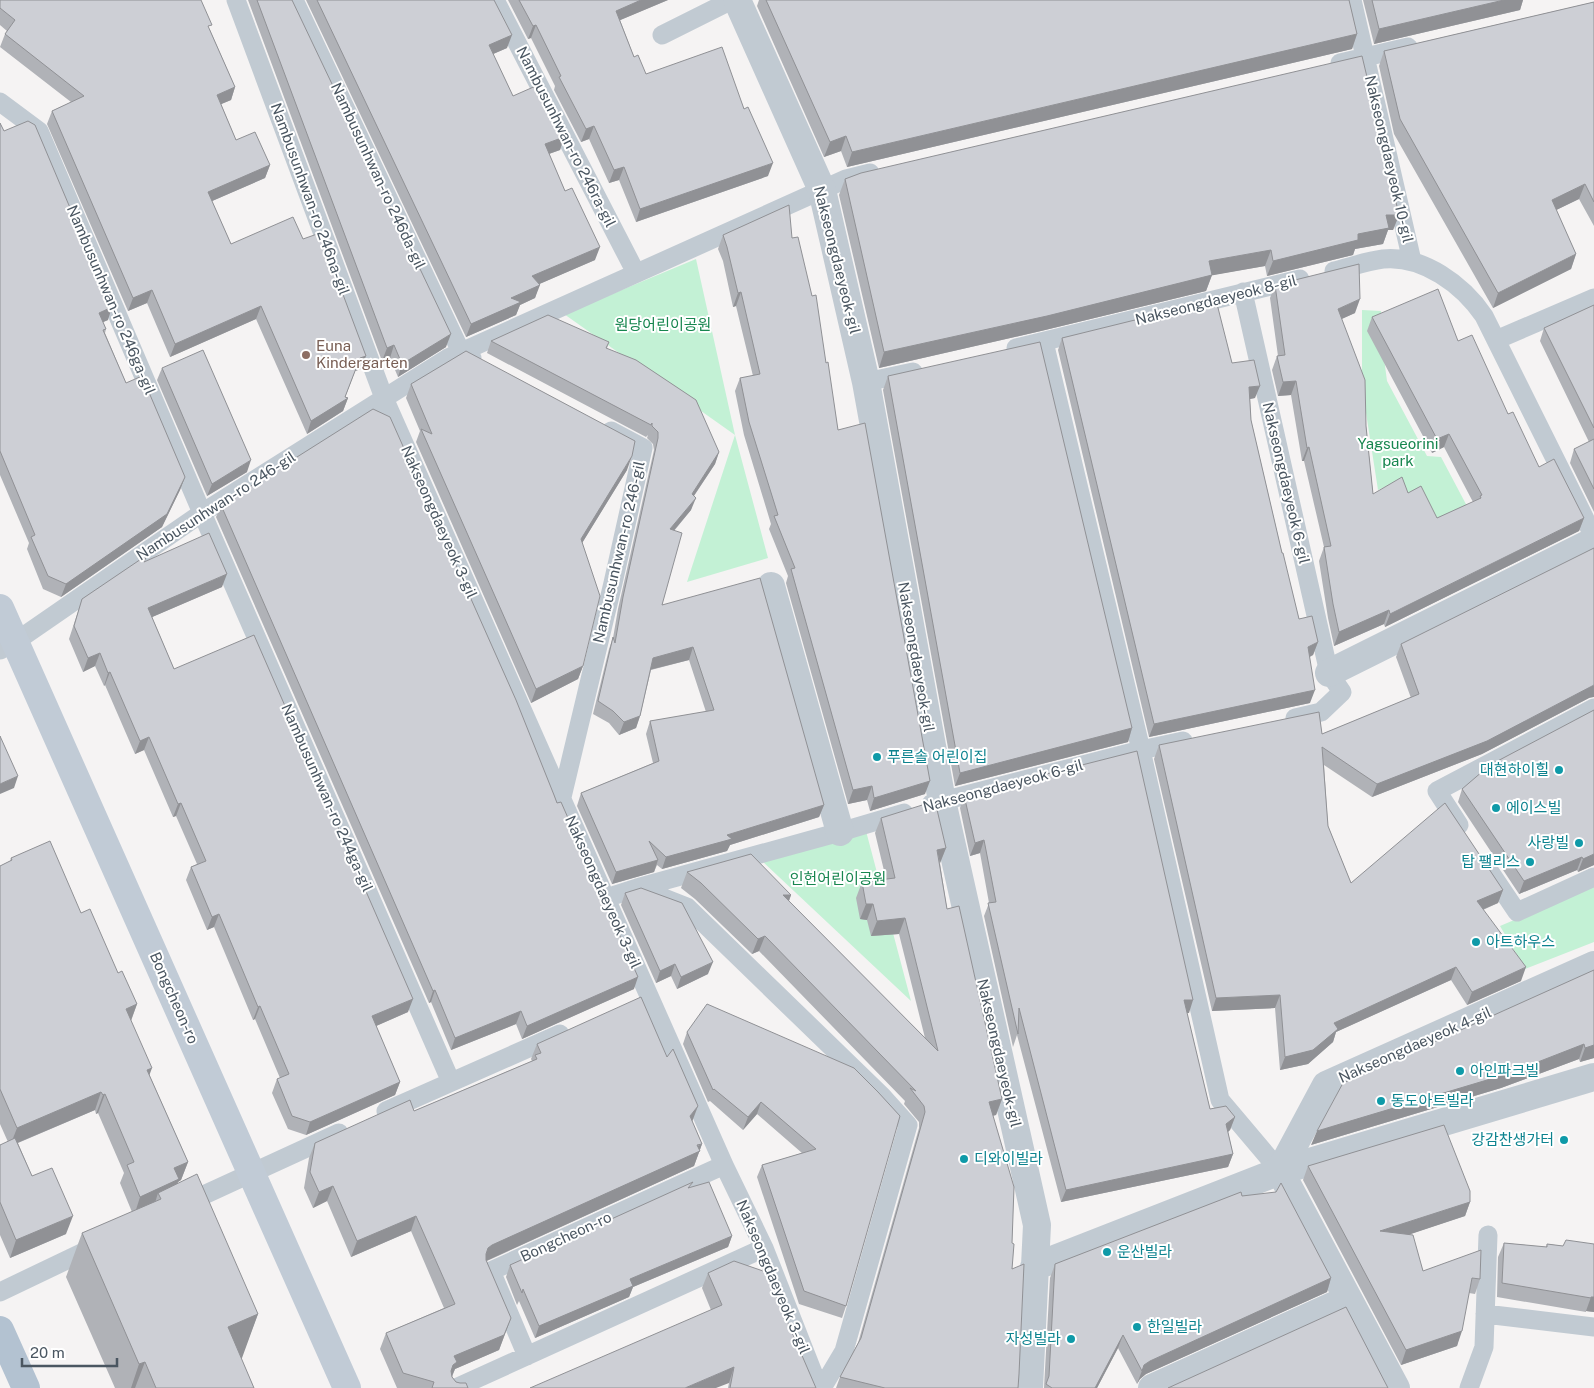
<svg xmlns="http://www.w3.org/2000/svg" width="1594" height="1388" font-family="'Public Sans','Noto Sans KR',sans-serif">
<rect width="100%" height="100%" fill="#f5f3f3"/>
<path fill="#c3f1d5" d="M696 259 735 435 768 558 687 582 735 435 564 314Z
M1362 310 1381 311 1382 343 1387 381 1427 456 1441 457 1468 508 1438 524 1408 497 1400 480 1378 490 1362 387Z
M866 831 911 1001 761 860Z
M1594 886V942L1525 969 1500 926Z"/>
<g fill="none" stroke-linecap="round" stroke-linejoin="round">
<path stroke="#c1cad2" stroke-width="19" d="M236 0 384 398 724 1165 764 1248 819 1388
M294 0 461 352 472 358
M495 0 636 273
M1352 0 1412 261
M662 35 732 0
M1340 63 1408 47
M0 102 39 131 202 513 451 1082
M1334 271C1350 267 1367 261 1383 259 1423 255 1463 285 1484 316L1594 537
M1243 292 1329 673 1342 692 1321 712 1295 718
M1496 340 1594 298
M1044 342 1141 750 1220 1100 1280 1171
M1016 348 1300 279
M866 382 913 372
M0 650 15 642 202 513 448 358 846 179 870 173
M562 797 613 583 643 448 611 431
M931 804 1141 750 1183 741
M1459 825 1437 791 1594 708
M1488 869 1517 912 1594 877
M659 896 687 907 882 1096 908 1125 844 1351 822 1388
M606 898 637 888 840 832 904 813
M386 1111 560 1034
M182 1205 339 1133
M0 1292 96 1246
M1485 1314 1594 1327
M527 1356 491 1271 724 1165
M456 1388 764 1248
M1469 1388 1484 1347 1488 1235"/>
<path stroke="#c1cad2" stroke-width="28" d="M737 0 822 190 866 382 942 801 1037 1225 1029 1388
M771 586 840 832
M1329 673 1594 541
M1280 1171 1326 1085 1594 965
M1280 1171 1396 1388
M1034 1267 1280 1171 1594 1077
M1152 1388 1348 1299"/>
<path stroke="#c1cbd6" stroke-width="28" d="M0 608 347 1388"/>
<path stroke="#b3c2d1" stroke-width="28" d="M0 1330 26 1388"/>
</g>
<path fill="#b0b2b7" d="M0 0 210 30 235 87 231 100 221 104 236 140 270 165 265 178 212 201 231 244 361 369 355 371 345 397 348 398 343 411 307 434 256 319 170 357 147 303 128 311 47 124 52 111 71 102 0 47 5 34 7 31 0 25Z
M248 0H292L446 347 398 377 390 358 382 361Z
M306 0H494L507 48 493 54 513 96 564 137 560 150 549 154 595 260 539 284 535 298 520 305 516 315 466 337Z
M508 0H668L620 20 634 57 646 74 744 109 768 176 636 222 619 180 609 183 589 139 581 142 554 90 555 86 531 38 528 39Z
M759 0H1349L1357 34 1352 49 847 167 841 151 824 157 757 6Z
M1363 0H1523L1520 10 1374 44Z
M1594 2V226L1579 199 1556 210 1576 254 1571 269 1493 308 1394 134 1379 66 1384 51Z
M0 123 4 131 108 320 103 322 106 329 105 333 126 383 185 477 180 490 162 527 61 597 43 589 27 549 29 543 0 475Z
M1376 123 1399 215 1393 230H1388L1383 244 1355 249 1353 255 1267 276 1265 266 1212 275 1206 291 1041 331 879 368 839 195 845 179Z
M723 235 792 238 826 363 838 430 925 794 870 811 867 800 848 804 786 583 788 576 769 529 771 524 744 435 735 391 740 378 753 376 736 306 733 307 723 261 718 249Z
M1275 285 1355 313 1341 319 1366 426 1373 494 1408 493 1437 518 1473 502 1444 447 1432 453 1367 331 1372 317 1458 341 1508 414 1539 467 1584 518 1579 531 1385 627 1384 624 1334 646 1328 618 1319 561 1324 547 1304 461H1302L1291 395 1278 396 1272 370 1277 356H1278L1270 298Z
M1594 305V512L1570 463 1574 449 1589 442 1540 341 1544 328Z
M1062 338 1232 363 1255 398 1250 399 1251 420 1282 553 1299 619 1318 642 1313 655 1310 657V703L1149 737 1058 350Z
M491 341 609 342 607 348 719 452 715 464 694 496 691 510 674 531 662 605 824 805 819 817 730 845 727 851 662 869 657 865 654 872 612 884 577 806 581 793 653 763 646 734 650 721 706 712 689 660 651 670 640 716 636 728 619 735 609 723 593 714 609 649 613 637V638L618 609 654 450 653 444 647 438 648 435 646 437 487 353Z
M162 368 247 472 207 496 157 380Z
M888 376 1132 728 1128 742 955 786 883 390Z
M411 384 627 470 582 543 583 666 578 679 531 703 416 442 420 431 406 398Z
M221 505 554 795 634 989 522 1039 516 1024 451 1050 431 1002 429 1003 216 517Z
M144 561 222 587 152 617 174 669 408 1012 376 1026 400 1082 395 1095 306 1135 288 1129 272 1093 277 1079 280 1078 255 1019 253 1020 214 927 207 930 186 880 191 867 197 864 176 816 173 817 144 750 135 754 105 685 104 686 95 666 83 672 69 639 82 599Z
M1401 644 1589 698 1482 754 1372 797 1324 765 1328 826 1351 883 1503 890 1498 903 1483 910 1521 981 1467 1005 1451 980 1336 1032 1333 1042 1308 1064 1280 1070 1275 1008 1212 1011 1154 759 1159 745 1322 734 1411 698 1396 657Z
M1594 710V865L1578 872 1577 870 1519 894 1458 802 1462 789Z
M964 795 1189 1013H1187L1210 1109 1235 1117 1230 1130 1228 1132 1233 1154 1228 1167 1061 1202 1017 1035 1013 1047 984 916 989 903 980 853 970 856 960 808Z
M881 818 946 848 940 863 947 909 1002 1099 996 1115 993 1116 1012 1243V1269L1018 1388H836L840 1377 858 1343 919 1128V1122L904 1104 905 1101 759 951 752 954 695 899 681 888 687 872 791 895 789 901 925 1038 899 934 871 936 867 920 860 919 856 898 862 882 886 879 875 833Z
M11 858 81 913 137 1004 131 1021 149 1074 188 1162 181 1180 178 1182 177 1184 258 1314 241 1358 254 1388H115L66 1277 82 1233 132 1212 120 1183 124 1173 98 1113 96 1114 95 1110 18 1143 32 1176 66 1234 10 1258 0 1235V1145L8 1142 0 1124V866L10 861Z
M625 893 708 974 677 989 671 976 656 983 621 905Z
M1594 970V1058L1580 1062 1579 1059 1501 1088 1311 1145Z
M687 1032 854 1068 846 1306 842 1318 799 1304 757 1177 762 1165 802 1153 757 1114 743 1130 710 1101 708 1102 683 1044Z
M537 1044 692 1122 702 1144 694 1166 487 1261 505 1334 499 1350 455 1369 452 1377 456 1382 468 1388H397L380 1349 386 1333 444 1308 411 1231 351 1257 327 1201 313 1208 304 1188 309 1158 315 1143 414 1111 532 1061 531 1059Z
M1308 1166 1470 1202 1465 1216 1410 1234 1423 1271 1480 1279 1475 1294 1469 1293 1457 1346 1401 1365 1303 1180Z
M691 1187 732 1236 728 1247 633 1287 629 1297 535 1338 519 1301 517 1305 506 1277 510 1265Z
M1242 1196 1331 1278 1327 1292 1146 1374 1140 1379 1137 1384 1118 1348 1097 1388H1044L1050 1278 1055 1264Z
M1504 1243 1546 1247 1547 1244 1563 1246 1594 1244V1312L1586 1311V1312L1497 1297 1498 1257Z
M708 1273 816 1388H728L729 1383 711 1310 702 1288Z"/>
<path fill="#909195" d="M641 0H668L611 24 616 11Z
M1504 0H1523L1520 10 1374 44 1379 29Z
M536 25 531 38 528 39 533 26Z
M1357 34 1352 49 847 167 852 152Z
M512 35 507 48 484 58 489 45Z
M235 87 231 100 212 108 217 95Z
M594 126 589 139 581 142 586 129Z
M846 136 841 151 824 157 830 142Z
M564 137 560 150 540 157 545 144Z
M773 163 768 176 636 222 640 209Z
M270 165 265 178 203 205 208 192Z
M624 167 619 180 609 183 614 170Z
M1585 184 1579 199 1546 215 1552 200Z
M1386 215H1399L1393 230H1388L1383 244 1355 249 1353 255 1267 276 1273 261 1358 234Z
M600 247 595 260 528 289 532 276Z
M1271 250 1265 266 1203 277 1209 261Z
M1576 254 1571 269 1493 308 1498 293Z
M1212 275 1206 291 1041 331 879 368 884 352Z
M540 285 535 298 520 305 516 315 466 337 471 324 511 298Z
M152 290 147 303 128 311 133 298Z
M741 292 736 306 733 307 738 293Z
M1360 299 1355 313 1333 323 1338 309Z
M261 306 256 319 170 357 175 344Z
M112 307 108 320 94 326 99 313Z
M451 334 446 347 398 377 402 364Z
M394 345 390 358 382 361 387 348Z
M366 356 361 369 355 371 344 400 348 398 343 411 307 434 311 421 360 358Z
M1296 381 1291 395 1278 396 1283 382Z
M1260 386 1255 398 1244 400 1249 387Z
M1449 434 1444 447 1432 453 1437 439Z
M1309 447 1304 461H1302L1307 448Z
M719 452 715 464 687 506 692 494Z
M632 456 627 470 576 553 581 539Z
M251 460 247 472 207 496 212 484Z
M185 477 180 490 162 527 61 597 66 584Z
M696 498 691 510 665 541 670 529Z
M1584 518 1579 531 1385 627 1390 614Z
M227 574 222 587 143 621 148 608Z
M1389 610 1384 624 1334 646 1339 632Z
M1318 642 1313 655 1304 659 1308 647Z
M693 647 689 660 649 670 653 658Z
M100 653 95 666 83 672 88 658Z
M583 666 578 679 531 703 536 689Z
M110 672 105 685 104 686 108 673Z
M1594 685V697L1589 698 1482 754 1372 797 1377 784Z
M1315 690 1310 703 1149 737 1154 724Z
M640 716 636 728 619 735 624 722Z
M1132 728 1128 742 955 786 960 773Z
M149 737 144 750 135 754 140 741Z
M18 776 14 788 0 794V784Z
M930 781 925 794 870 811 874 798Z
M872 786 867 800 848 804 853 790Z
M181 803 176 816 173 817 178 804Z
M824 805 819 817 730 845 727 851 662 869 666 857 727 835Z
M984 840 980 853 970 856 975 843Z
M946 848 940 863 937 850Z
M1594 854V865L1578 872 1583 859Z
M1582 857 1577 870 1519 894 1524 881Z
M658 860 654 872 612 884 616 872Z
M1503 890 1498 903 1472 914 1477 901Z
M783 895H791L785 911Z
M866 904H873L867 920 860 919Z
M219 914 214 927 207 930 212 917Z
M905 918 899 934 871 936 877 921Z
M765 936 759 951 752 954 758 939Z
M713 962 708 974 677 989 681 977Z
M675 964 671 976 656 983 660 971Z
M1456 967 1451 980 1336 1032 1333 1042 1308 1064 1280 1070 1285 1057 1334 1023Z
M1526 967 1521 981 1467 1005 1472 992Z
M638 977 634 989 522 1039 527 1026Z
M435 990 431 1002 429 1003 433 991Z
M1280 995 1275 1008 1212 1011 1216 998Z
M413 999 408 1012 367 1030 372 1016Z
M1184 1000H1193L1189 1013H1179Z
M137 1004 130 1023 126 1009Z
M260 1006 255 1019 253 1020 258 1007Z
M521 1011 516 1024 451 1050 455 1038Z
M1584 1044 1579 1059 1501 1088 1311 1145 1317 1131Z
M1594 1045V1058L1580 1062 1585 1048Z
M152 1068 145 1087 147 1070Z
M400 1082 395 1095 306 1135 310 1122Z
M101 1092 95 1110 10 1146 17 1128Z
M105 1094 98 1113 96 1114 103 1095Z
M1002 1099 996 1115 984 1117 989 1102Z
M761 1102 757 1114 743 1130 748 1117Z
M698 1106 692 1122 684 1132 690 1116Z
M1235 1117 1230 1130 1222 1137 1226 1124Z
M702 1144 694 1166 486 1261 482 1264 488 1248 492 1245Z
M1233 1154 1228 1167 1061 1202 1066 1190Z
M188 1162 181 1180 178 1182 172 1197 158 1193 154 1206 134 1216 140 1197 174 1168Z
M333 1186 327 1201 313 1208 319 1192Z
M1470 1202 1465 1216 1375 1246 1380 1231Z
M73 1216 66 1234 10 1258 16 1240Z
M416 1216 411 1231 351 1257 357 1241Z
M732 1236 728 1247 633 1287 629 1297 535 1338 539 1326 630 1279Z
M1331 1278 1327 1292 1146 1374 1140 1379 1137 1384 1144 1365 1150 1361Z
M1591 1297H1594V1312L1586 1311Z
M258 1314 242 1358 212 1370 228 1327Z
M511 1318 499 1350 455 1369 451 1378V1370L454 1356Z
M1462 1331 1457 1346 1401 1365 1406 1350Z
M1123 1335 1118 1348 1097 1388H1095Z
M145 1362 135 1388H131L139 1364Z
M734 1367 729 1383 716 1388H685Z"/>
<path fill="#cdcfd5" stroke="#909195" d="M0 0H201L212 25 208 26 235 87 217 95 236 140 255 132 270 165 208 192 231 244 293 217 303 239 320 233 366 356 360 358 345 397 348 398 311 421 261 306 175 344 152 290 133 298 52 111 84 96 5 34 15 20 0 8Z
M257 0H292L451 334 402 364 394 345 387 348Z
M317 0H494L512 35 489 45 513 96 538 85 564 137 545 144 565 191 572 188 600 247 532 276 540 285 511 298 521 302 471 324Z
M519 0H641L616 11 634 57 638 55 646 74 722 47 744 109 748 107 773 163 640 209 624 167 614 170 594 126 586 129 559 77 561 76 536 25 533 26Z
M766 0H1349L1357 34 852 152 846 136 830 142Z
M1372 0H1504L1379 29Z
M1594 2V202L1585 184 1552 200 1576 254 1498 293 1400 119 1384 51Z
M1362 56 1377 119 1375 120 1381 138 1399 215H1386L1389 228 1358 234V240L1273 261 1271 250 1209 261 1212 275 1047 316 884 352 845 179 861 173Z
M28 121 35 125 112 307 99 313 106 329 103 330 126 383 142 376 185 477 167 514 66 584 48 576 31 537 35 535 0 451V123L4 131Z
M789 205 792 238 798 237 812 296 816 295 826 363 828 362 838 430 865 423 930 781 874 798 872 786 853 790 791 569 795 568 774 516 778 515 749 422 740 378 760 374 741 292 738 293 727 247 723 235Z
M1359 264 1360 299 1338 309 1365 380 1366 426 1373 494 1402 477 1408 493 1421 486 1437 518 1481 498 1480 496 1482 495 1449 434 1437 439 1372 317 1438 289 1458 341 1472 335 1508 414 1513 412 1539 467 1554 459 1584 518 1390 614 1389 610 1339 632 1333 604 1324 547 1331 546 1309 447 1307 448 1296 381 1283 382 1277 356 1285 355 1275 285Z
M1216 300 1232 363 1254 360 1260 386 1249 387 1251 420 1282 553H1283L1299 619 1312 616 1318 642 1308 647 1315 690 1154 724 1062 338Z
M1594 305V428L1544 328Z
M548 315 609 342 606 348 636 360 696 400 719 452 692 494 696 498 670 529 682 533 662 605 760 578 824 805 727 835 732 839 666 857 649 841 658 860 616 872 581 793 659 761 650 721 714 710 693 647 653 658 640 716 624 722 613 711 598 701 613 637 615 643 623 597 658 438V432L652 426V423L651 425 491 341Z
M1040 342 1132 728 960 773 888 376Z
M203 350 251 460 212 484 162 368Z
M466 351 635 441 632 456 581 539 600 596 583 666 536 689 421 429 432 434 411 384Z
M373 409 390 417 516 700 554 795 557 803 561 802 638 977 527 1026 521 1011 455 1038 435 990 433 991 221 505Z
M1594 439V489L1574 449Z
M209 533 227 574 148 608 174 669 254 635 413 999 372 1016 400 1082 310 1122 292 1116 277 1079 289 1074 260 1006 258 1007 219 914 212 917 191 867 206 861 181 803 178 804 149 737 140 741 110 672 108 673 100 653 88 658 74 626 82 599 147 555 144 562Z
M1594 548V685L1487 741 1377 784 1322 747 1328 826 1351 883 1445 803 1503 890 1477 901 1526 967 1472 992 1456 967 1334 1023 1338 1029 1313 1050 1285 1057 1280 995 1216 998 1159 745 1319 712 1322 734 1419 694 1401 644Z
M1594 710V854L1583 859 1582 857 1524 881 1462 789 1490 765Z
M0 736 18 776 0 784Z
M1137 751 1193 1000H1184L1210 1109 1226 1106 1235 1117 1226 1124 1233 1154 1066 1190 1019 1008 1018 1034 988 903 996 902 984 840 975 843 964 795Z
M935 801 946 848 937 850 947 909 959 906 1002 1099 989 1102 1014 1187 1012 1243 1014 1244 1012 1269 1024 1264 1019 1374 1018 1388H885L840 1377 861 1338 925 1112 924 1106 910 1088 916 1091 765 936 758 939 701 883 687 872 751 854 791 895H783L938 1051 905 918 877 921 873 904H866L862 882 895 878 881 818Z
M50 841 81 913 90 909 118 973 122 971 137 1004 126 1009 152 1068 147 1070 188 1162 174 1168 179 1179 140 1197 127 1165 134 1162 105 1094 103 1095 101 1092 17 1128 0 1089V866L12 860 11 858Z
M641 888 682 903 713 962 681 977 675 964 660 971 625 893Z
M1594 970V1045L1585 1048 1584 1044 1507 1074 1317 1131 1343 1083Z
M641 997 667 1057 673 1049 698 1106 690 1116 702 1144 697 1145 700 1151 492 1245 488 1248 486 1254V1260L511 1318 504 1335 454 1356 457 1362 453 1365 451 1371 452 1377 456 1382 460 1383H466L468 1388H432L434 1382 403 1373 386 1333 455 1304 416 1216 357 1241 333 1186 319 1192 310 1172 315 1143 410 1100 414 1111 537 1059 535 1055 541 1053 537 1044Z
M707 1004 854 1068 878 1092 900 1116 846 1306 804 1291 762 1165 816 1149 761 1102 748 1117 714 1089 713 1090 687 1032Z
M1444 1125 1470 1191V1202L1380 1231 1413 1235 1423 1271 1481 1250 1480 1279 1472 1278 1462 1331 1406 1350 1308 1166Z
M15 1138 32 1176 52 1168 73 1216 16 1240 0 1202V1145Z
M197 1174 258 1314 228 1327 254 1388H156L145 1362 139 1364 82 1233 161 1199 158 1193Z
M693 1182 688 1188 709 1182 732 1236 630 1279 633 1286 539 1326 523 1289 522 1293 510 1265Z
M1281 1183 1331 1278 1150 1361 1144 1365 1142 1371 1123 1335 1095 1388H1052L1046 1384 1049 1376 1055 1264 1241 1192 1242 1196 1276 1192Z
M1566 1240 1594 1244V1297H1591V1298L1502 1283 1504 1243 1547 1247V1244L1563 1246Z
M734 1261 766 1272 816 1388H730L734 1367 685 1388H530L722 1305 708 1273Z
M1346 1307 1388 1388H1168Z"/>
<circle fill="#8d6e63" stroke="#fff" stroke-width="2" cx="306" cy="355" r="5"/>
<g fill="#0f9aa8" stroke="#fff" stroke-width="2">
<circle cx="877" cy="757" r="5"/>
<circle cx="1559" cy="770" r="5"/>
<circle cx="1496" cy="808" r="5"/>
<circle cx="1579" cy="843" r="5"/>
<circle cx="1530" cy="862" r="5"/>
<circle cx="1476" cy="942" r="5"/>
<circle cx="1460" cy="1071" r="5"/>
<circle cx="1381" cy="1101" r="5"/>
<circle cx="1564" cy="1140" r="5"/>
<circle cx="964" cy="1159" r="5"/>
<circle cx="1107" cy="1252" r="5"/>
<circle cx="1137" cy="1327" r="5"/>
<circle cx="1071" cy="1339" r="5"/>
</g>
<g text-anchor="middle" stroke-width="4" stroke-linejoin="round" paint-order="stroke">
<g font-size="15" fill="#4a5661" stroke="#fff">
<text transform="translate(566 137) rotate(63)" y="5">Nambusunhwan-ro 246ra-gil</text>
<text transform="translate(1389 159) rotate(77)" y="5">Nakseongdaeyeok 10-gil</text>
<text transform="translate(378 176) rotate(65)" y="5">Nambusunhwan-ro 246da-gil</text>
<text transform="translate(310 199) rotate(70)" y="5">Nambusunhwan-ro 246na-gil</text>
<text transform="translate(837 260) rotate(76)" y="5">Nakseongdaeyeok-gil</text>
<text transform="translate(111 300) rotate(67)" y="5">Nambusunhwan-ro 246ga-gil</text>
<text transform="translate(1216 300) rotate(-14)" y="5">Nakseongdaeyeok 8-gil</text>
<text transform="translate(1286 483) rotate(77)" y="5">Nakseongdaeyeok 6-gil</text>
<text transform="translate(216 506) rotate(-33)" y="5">Nambusunhwan-ro 246-gil</text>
<text transform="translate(439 522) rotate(66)" y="5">Nakseongdaeyeok 3-gil</text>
<text transform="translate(619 552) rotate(-77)" y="5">Nambusunhwan-ro 246-gil</text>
<text transform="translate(916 657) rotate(80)" y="5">Nakseongdaeyeok-gil</text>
<text transform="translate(1003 786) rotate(-15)" y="5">Nakseongdaeyeok 6-gil</text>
<text transform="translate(327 798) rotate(66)" y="5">Nambusunhwan-ro 244ga-gil</text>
<text transform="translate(603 892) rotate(66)" y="5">Nakseongdaeyeok 3-gil</text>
<text transform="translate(174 998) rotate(66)" y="5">Bongcheon-ro</text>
<text transform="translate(1415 1045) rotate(-24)" y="5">Nakseongdaeyeok 4-gil</text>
<text transform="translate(999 1053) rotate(77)" y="5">Nakseongdaeyeok-gil</text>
<text transform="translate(566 1237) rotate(-25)" y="5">Bongcheon-ro</text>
<text transform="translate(773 1277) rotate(67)" y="5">Nakseongdaeyeok 3-gil</text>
</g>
<g font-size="15" fill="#17864f" stroke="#fff">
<text x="663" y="330">원당어린이공원</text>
<text x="1398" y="449">Yagsueorini<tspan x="1398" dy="17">park</tspan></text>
<text x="838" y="884">인헌어린이공원</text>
</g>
<g font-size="15" fill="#785e54" stroke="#fff" text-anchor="start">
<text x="316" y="351">Euna<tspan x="316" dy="17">Kindergarten</tspan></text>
</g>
<g font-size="15" fill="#0d838f" stroke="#fff" text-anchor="start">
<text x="887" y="762">푸른솔 어린이집</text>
<text x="1549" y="775" text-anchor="end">대현하이힐</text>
<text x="1506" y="813">에이스빌</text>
<text x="1569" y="848" text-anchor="end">사랑빌</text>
<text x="1520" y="867" text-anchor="end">탑 팰리스</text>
<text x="1486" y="947">아트하우스</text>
<text x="1470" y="1076">아인파크빌</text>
<text x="1391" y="1106">동도아트빌라</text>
<text x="1554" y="1145" text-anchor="end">강감찬생가터</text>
<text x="974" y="1164">디와이빌라</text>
<text x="1117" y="1257">운산빌라</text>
<text x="1147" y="1332">한일빌라</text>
<text x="1061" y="1344" text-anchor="end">자성빌라</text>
</g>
</g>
<path d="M22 1358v8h95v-8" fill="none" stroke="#4a5661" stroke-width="2.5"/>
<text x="30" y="1358" font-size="15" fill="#4a5661" stroke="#ffffff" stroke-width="4" paint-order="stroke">20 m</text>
</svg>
